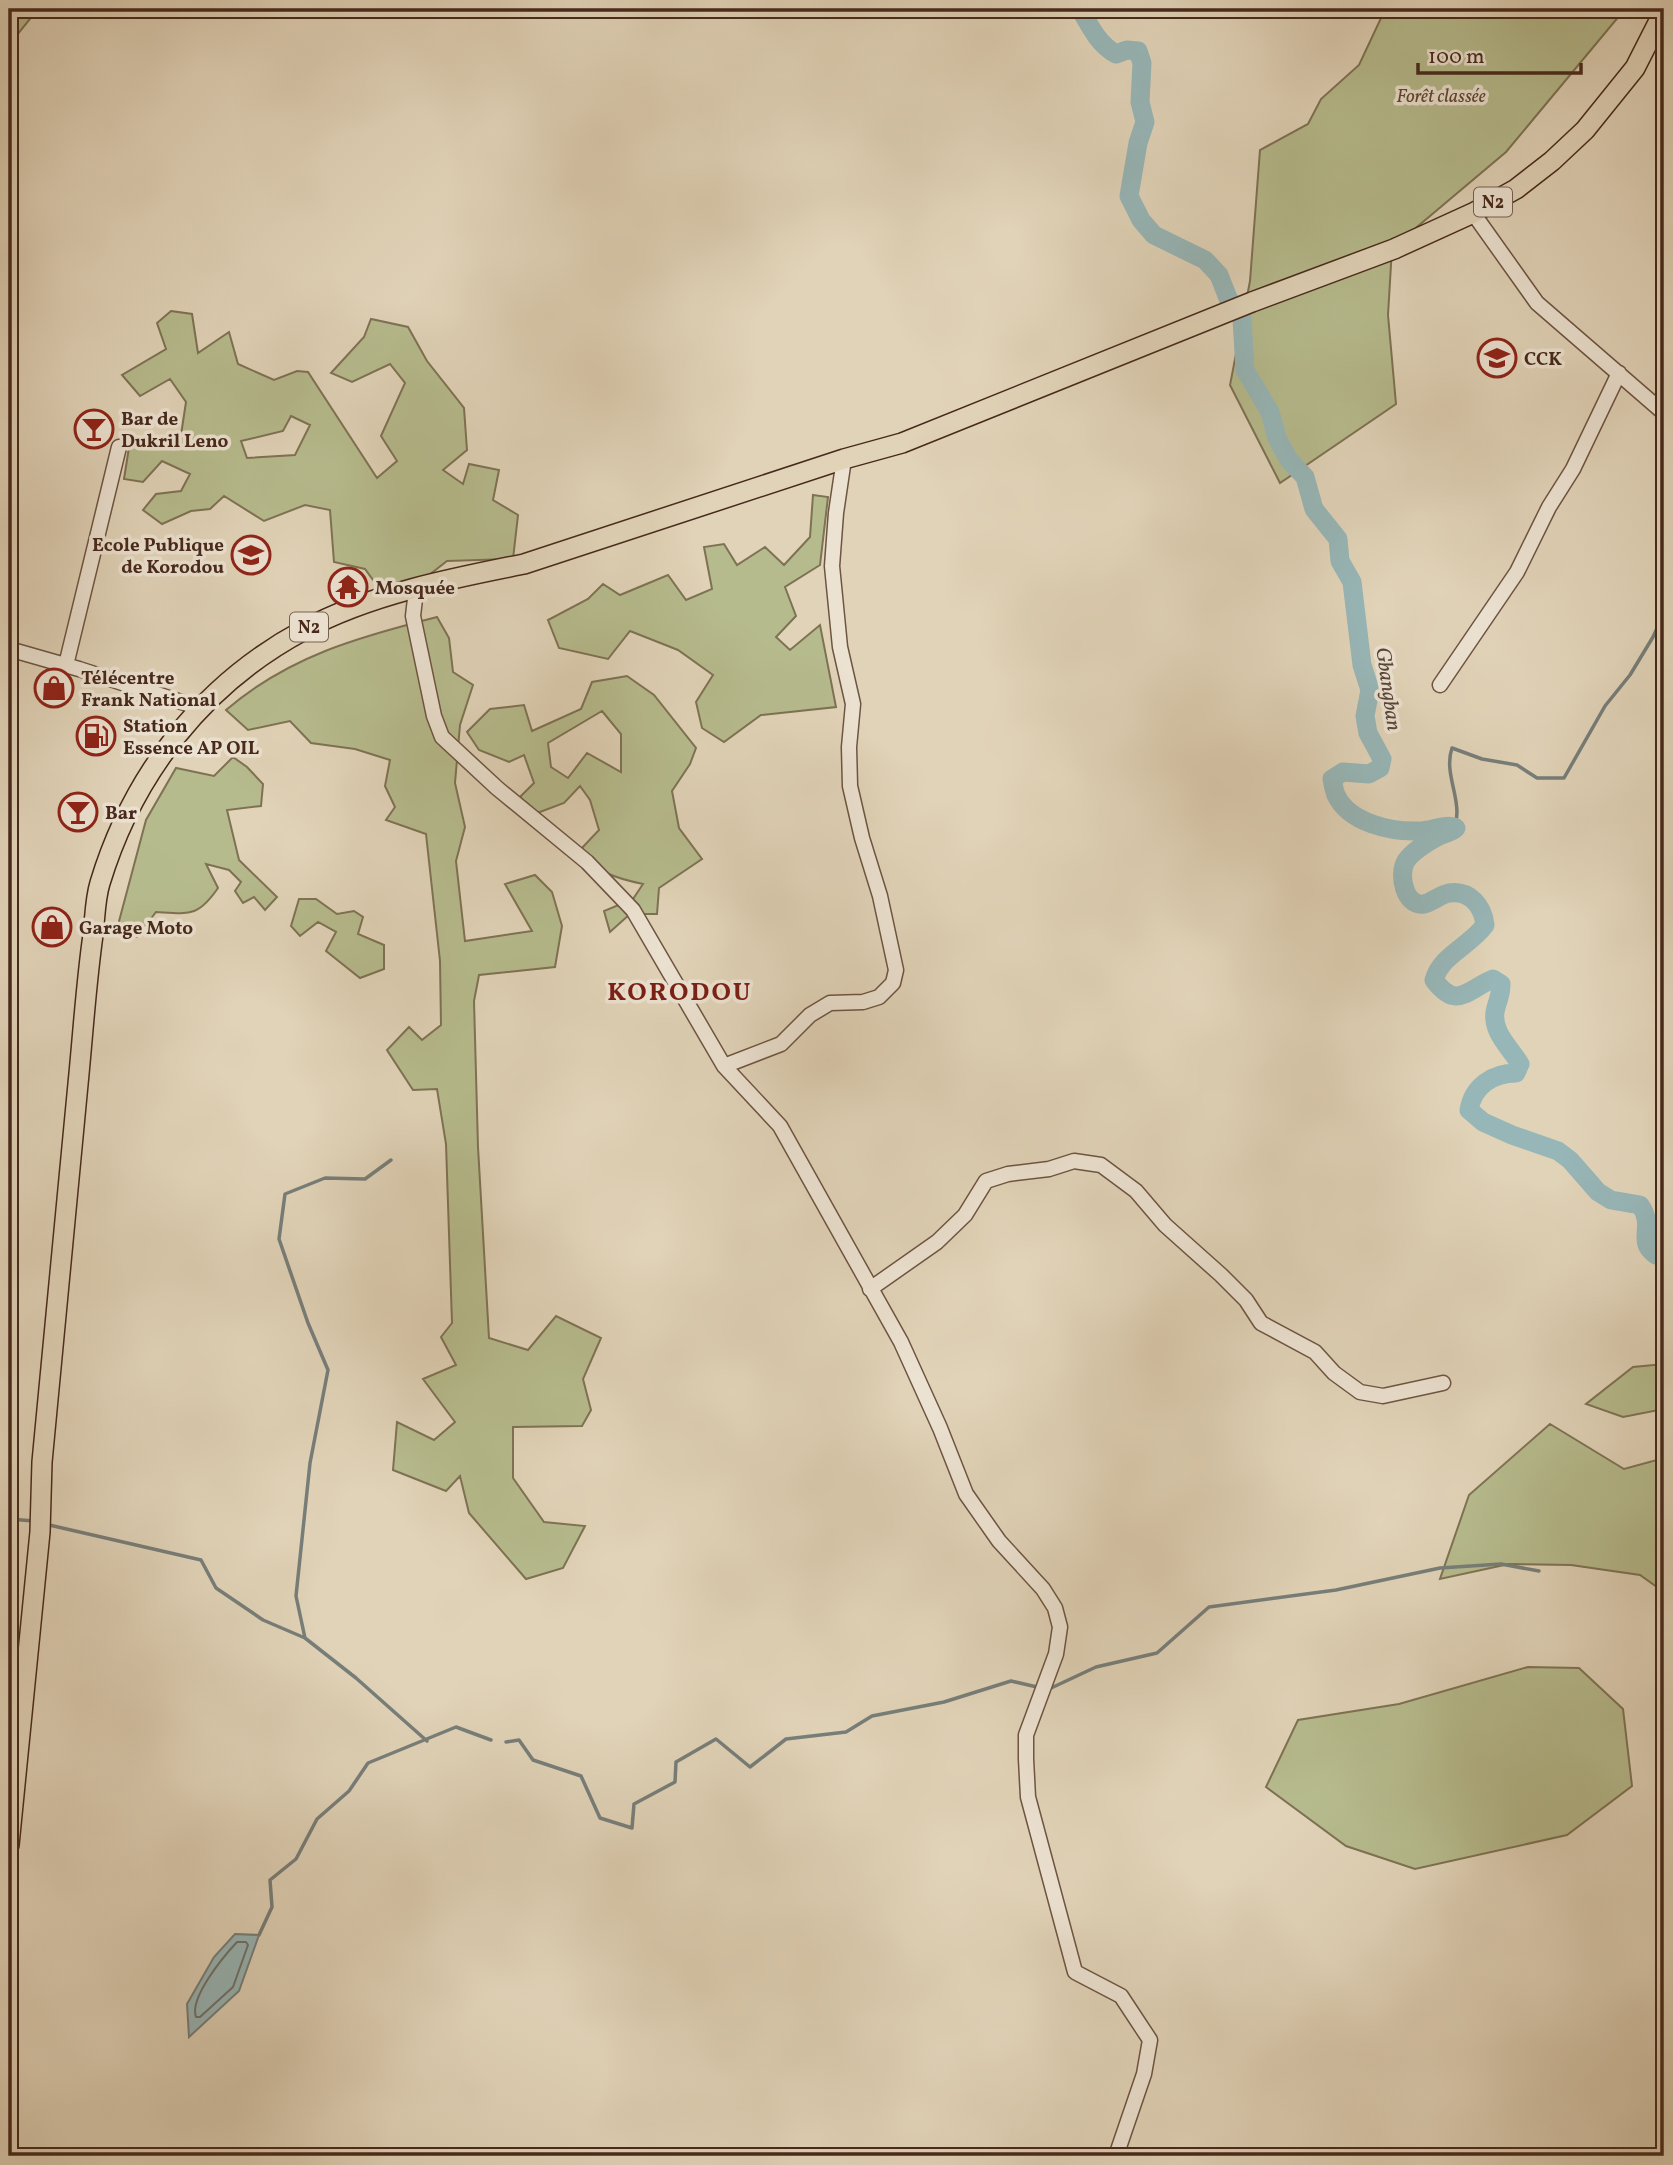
<svg xmlns="http://www.w3.org/2000/svg" width="1673" height="2165" font-family="Vollkorn,serif">
<rect width="100%" height="100%" fill="#e1d3b8"/>
<filter id="stains"><feTurbulence type="fractalNoise" baseFrequency=".00286" numOctaves="4"/><feColorMatrix values="0 0 0 0 .2 0 0 0 0 .09 0 0 0 0 .02 0 0 0 .5 -.17"/></filter>
<radialGradient id="worn" r=".72"><stop offset=".6" stop-color="#630" stop-opacity="0"/><stop offset="1" stop-color="#630" stop-opacity=".3"/></radialGradient>
<path fill="#b6bb8d" stroke="#7e7254" stroke-width="2" fill-rule="evenodd" d="M9 9H38L9 45Z
M1383 9H1625L1506 152 1392 248 1388 315 1396 404 1280 483 1230 385 1250 281 1260 150 1308 124 1321 99 1359 65 1382 16Z
M171 311 192 314 198 353 229 332 238 364 274 380 297 371 308 372 377 478 397 461 381 436 405 383 390 364 352 382 331 373 364 337 371 319 408 327 427 361 464 408 467 450 443 470 463 484 469 464 499 470 493 500 518 515 513 559 447 561 420 582 378 587 365 569 334 562 330 510 305 505 264 521 224 496 210 509 191 511 162 524 143 510 156 494 181 491 190 474 162 461 143 482 124 479 130 441 181 435 186 402 170 379 140 396 122 375 166 349 157 323ZM291 416 310 425 295 455 247 458 241 441 283 431Z
M813 495 828 497 820 565 785 587 796 616 776 637 790 650 820 625 836 707 761 715 724 742 702 728 696 702 713 675 678 650 630 631 608 659 559 648 548 620 588 599 603 584 620 595 668 575 686 600 712 589 704 547 724 544 737 565 765 547 784 565 810 537Z
M437 617 449 638 453 672 473 685 460 725 455 783 465 827 456 861 465 941 532 931 505 884 535 875 552 892 562 926 555 967 479 975 474 1001 478 1147 489 1338 528 1350 556 1316 601 1338 583 1379 591 1410 582 1426 513 1427V1478L544 1522 585 1526 563 1568 526 1579 469 1513 460 1476 446 1491 393 1470 397 1422 434 1440 455 1422 423 1379 456 1365 441 1337 452 1323 446 1144 437 1089 413 1090 387 1050 409 1027 422 1040 441 1025 440 961 426 834 386 820 395 807 385 786 390 760 355 749 311 743 290 721 248 730 226 710C289 656 359 637 437 617Z
M627 676 654 695 696 748 690 764 672 791 679 828 702 859 659 888 657 914H630L610 932 604 911 633 899 643 884C619 879 592 872 581 849L599 830 590 800 580 786 564 803 532 815 520 797 534 783 524 755 509 762 479 750 467 732 490 709 524 705 532 731 581 709 592 682ZM602 711 621 734V772L587 753 568 778 551 767 548 743Z
M233 757 247 767 263 784 261 806 227 810 239 860 277 897 265 910 254 897 243 903 235 891 241 882 229 870 206 864 218 888C198 917 190 914 156 912L137 937 118 925 146 820 176 768 214 776Z
M299 899H316L337 914 354 911 363 917 358 934 384 945V969L360 978 326 951 336 932 318 922 300 936 291 926Z
M1664 1364V1409L1623 1417 1586 1404 1633 1367Z
M1550 1424 1624 1469 1664 1458V1592L1640 1575 1571 1565 1509 1564 1440 1579 1469 1495Z
M1528 1667 1579 1668 1623 1709 1632 1786 1567 1835 1415 1869 1346 1846 1266 1787 1298 1720 1399 1704Z"/>
<path fill="#97b6b7" stroke="#777e79" stroke-width="2" d="M235 1934 259 1935 239 1991 189 2037 187 2004 214 1957Z"/>
<g fill="none" stroke-linecap="round" stroke-linejoin="round">
<path stroke="#6f7069" stroke-width="2" d="M237 1942H246L248 1945 233 1987 200 2017H196C189 1998 223 1957 237 1942Z"/>
<path stroke="#777e79" stroke-width="3.5" d="M9 17 15 9
M1455 826C1463 800 1443 774 1452 748L1482 759 1517 765 1537 778H1564L1605 706 1630 675 1653 637 1664 613
M9 1519 34 1521
M45 1524 201 1560 216 1588 263 1620 305 1638 356 1678 427 1741
M305 1638 296 1596 310 1463 328 1370 308 1323 279 1239 285 1194 325 1178 365 1179 391 1160
M1049 1689 1096 1667 1157 1653 1209 1607 1336 1590 1440 1568 1501 1564 1539 1571
M506 1742 519 1740 533 1760 581 1776 600 1818 632 1828 634 1804 675 1782 676 1762 716 1739 750 1767 786 1739 846 1732 872 1716 944 1702 1011 1681 1037 1687
M259 1935 272 1907 270 1880 296 1859 317 1819 349 1791 368 1763 456 1727 491 1740"/>
<path stroke="#97b6b7" stroke-width="19" d="M1080 9C1090 26 1098 44 1116 54L1127 50 1138 51 1142 63 1140 102 1145 122 1138 143 1129 196 1141 220 1154 235 1205 260 1219 275 1228 298 1242 319 1245 370 1270 412 1277 438 1289 460 1305 477 1314 509 1338 539 1340 561 1352 582 1362 665 1370 690 1365 716 1368 733 1382 759 1380 768 1369 774 1343 772 1332 779C1333 784 1334 790 1336 795 1349 823 1391 832 1419 831 1431 831 1447 823 1456 828 1451 833 1444 833 1437 837 1428 842 1412 852 1406 861 1398 873 1404 907 1424 904 1432 902 1440 895 1449 893 1470 890 1483 906 1485 925 1470 946 1441 955 1434 980 1457 1011 1468 989 1493 979L1501 984C1501 997 1497 1001 1495 1012 1492 1033 1510 1047 1520 1064L1516 1073C1493 1073 1473 1086 1469 1110L1483 1122 1512 1135 1558 1151 1570 1160 1598 1192 1611 1200 1640 1205C1656 1227 1635 1241 1656 1255L1664 1254"/>
<defs>
<path id="minor" d="M1473 213 1537 303 1664 413
M416 590 413 616 434 716 442 737 497 788 587 862 633 910 724 1066 780 1126 901 1342 940 1428 966 1494 999 1541 1043 1589 1055 1608 1060 1627 1056 1654 1026 1735V1759L1028 1797 1075 1972 1121 1996 1150 2040 1144 2074 1116 2156
M9 649 79 669 200 708
M66 665 119 447
M1440 685 1517 572 1549 507 1573 469 1619 373
M724 1066 781 1044 810 1015 830 1003 863 1002 879 997 893 983 896 970 880 896 862 838 850 786 849 747 853 704 840 647 832 566 836 513 844 459
M870 1289 937 1242 965 1215 986 1181 1008 1174 1049 1169 1074 1161 1101 1165 1136 1191 1165 1225 1221 1275 1246 1300 1261 1323 1315 1352 1334 1373 1360 1392 1383 1396 1443 1383"/>
<path id="highway" d="M9 1845 40 1532 42 1462C54 1336 66 1210 78 1084 83 1034 86 984 93 935 95 918 95 899 100 883 133 774 203 684 304 630 367 595 453 578 524 564L844 459 902 443 1252 302 1394 249 1473 213 1516 189 1552 161 1585 130 1635 68 1664 11"/>
</defs>
<use href="#minor" stroke="#6e5442" stroke-width="17"/>
<use href="#highway" stroke="#47291b" stroke-width="22"/>
<use href="#minor" stroke="#ece2d1" stroke-width="14"/>
<use href="#highway" stroke="#e1d3b8" stroke-width="19"/>
</g>
<defs>
<symbol id="school-ring" viewBox="-11 -11 22 22"><circle r="9.5" fill="#ece2d1" stroke="#8f2418" stroke-width="1.5"/><path d="M0-5L7-2L0 1L-7-2ZM-4 1L0 2.5L4 1V4Q0 6-4 4Z" fill="#8f2418"/></symbol>
<symbol id="bar-ring" viewBox="-11 -11 22 22"><circle r="9.5" fill="#ece2d1" stroke="#8f2418" stroke-width="1.5"/><path d="M-6-5H6L.8 .8V4.5H3.5V6h-7V4.5H-.8V.8Z" fill="#8f2418"/></symbol>
<symbol id="temple-ring" viewBox="-11 -11 22 22"><circle r="9.5" fill="#ece2d1" stroke="#8f2418" stroke-width="1.5"/><path d="M0-6L5-2H3V0L6.5 2.5H4V6H1.5V3h-3V6H-4V2.5H-6.5L-3 0V-2H-5Z" fill="#8f2418"/></symbol>
<symbol id="shop-ring" viewBox="-11 -11 22 22"><circle r="9.5" fill="#ece2d1" stroke="#8f2418" stroke-width="1.5"/><path d="M-5-2.5h2.3a2.7 3.5 0 0 1 5.4 0H5L5.5 6h-11ZM-1.5-2.5h3a1.5 2.3 0 0 0-3 0Z" fill="#8f2418"/></symbol>
<symbol id="fuel-ring" viewBox="-11 -11 22 22"><circle r="9.5" fill="#ece2d1" stroke="#8f2418" stroke-width="1.5"/><path d="M-5.5-6h7V0h2V4h1.3V-2.5L3-4.5l.8-.8L6-3V5H2.5V1h-1V6h-7ZM-4.2-4.7v3.2H.2V-4.7Z" fill="#8f2418"/></symbol>
</defs>
<g fill-rule="evenodd">
<use href="#school-ring" x="1475" y="336" width="44" height="44"/>
<use href="#bar-ring" x="72" y="407" width="44" height="44"/>
<use href="#school-ring" x="229" y="533" width="44" height="44"/>
<use href="#temple-ring" x="326" y="565" width="44" height="44"/>
<use href="#shop-ring" x="32" y="666" width="44" height="44"/>
<use href="#fuel-ring" x="74" y="714" width="44" height="44"/>
<use href="#bar-ring" x="56" y="790" width="44" height="44"/>
<use href="#shop-ring" x="30" y="905" width="44" height="44"/>
</g>
<g text-anchor="middle" stroke-width="7" stroke-linejoin="round" paint-order="stroke">
<g fill="#ece2d1" stroke="#786052" stroke-width="2">
<rect x="1474" y="187.5" width="38" height="29" rx="5"/>
<rect x="290" y="612.5" width="38" height="29" rx="5"/>
</g>
<g font-size="18" font-weight="bold" fill="#47291b">
<text x="1493" y="208">N2</text>
<text x="309" y="633">N2</text>
</g>
<g font-size="19" font-style="italic" fill="#5d4632" stroke="#ece2d1">
<text x="1441" y="102">Forêt classée</text>
</g>
<g font-size="19" font-weight="bold" fill="#47291b" stroke="#ece2d1" text-anchor="start">
<text x="1524" y="365">CCK</text>
<text x="121" y="425">Bar de<tspan x="121" dy="22">Dukril Leno</tspan></text>
<text x="224" y="551" text-anchor="end">Ecole Publique<tspan x="224" dy="22">de Korodou</tspan></text>
<text x="375" y="594">Mosquée</text>
<text x="81" y="684">Télécentre<tspan x="81" dy="22">Frank National</tspan></text>
<text x="123" y="732">Station<tspan x="123" dy="22">Essence AP OIL</tspan></text>
<text x="105" y="819">Bar</text>
<text x="79" y="934">Garage Moto</text>
</g>
<g font-size="21" font-style="italic" fill="#57453a" stroke="#ece2d1">
<text transform="translate(1389 689) rotate(82)" y="7">Gbangban</text>
</g>
<g font-size="26" font-weight="bold" letter-spacing="2" fill="#7a1f14" stroke="#ece2d1">
<text x="680" y="1000">KORODOU</text>
</g>
</g>
<rect width="1673" height="2165" fill="none" stroke="#e1d3b8" stroke-width="35"/>
<rect x="10" y="10" width="1652" height="2144" fill="none" stroke="#47291b" stroke-width="3.5"/>
<rect x="18" y="18" width="1638" height="2130" fill="none" stroke="#47291b" stroke-width="2"/>
<path d="M1418 63v10h163v-10" fill="none" stroke="#47291b" stroke-width="3.5"/>
<text x="1428" y="63" font-size="21" fill="#47291b" stroke="#ece2d1" stroke-width="5" paint-order="stroke">100 m</text>
<rect width="100%" height="100%" filter="url(#stains)"/>
<rect width="100%" height="100%" fill="url(#worn)"/>
</svg>
